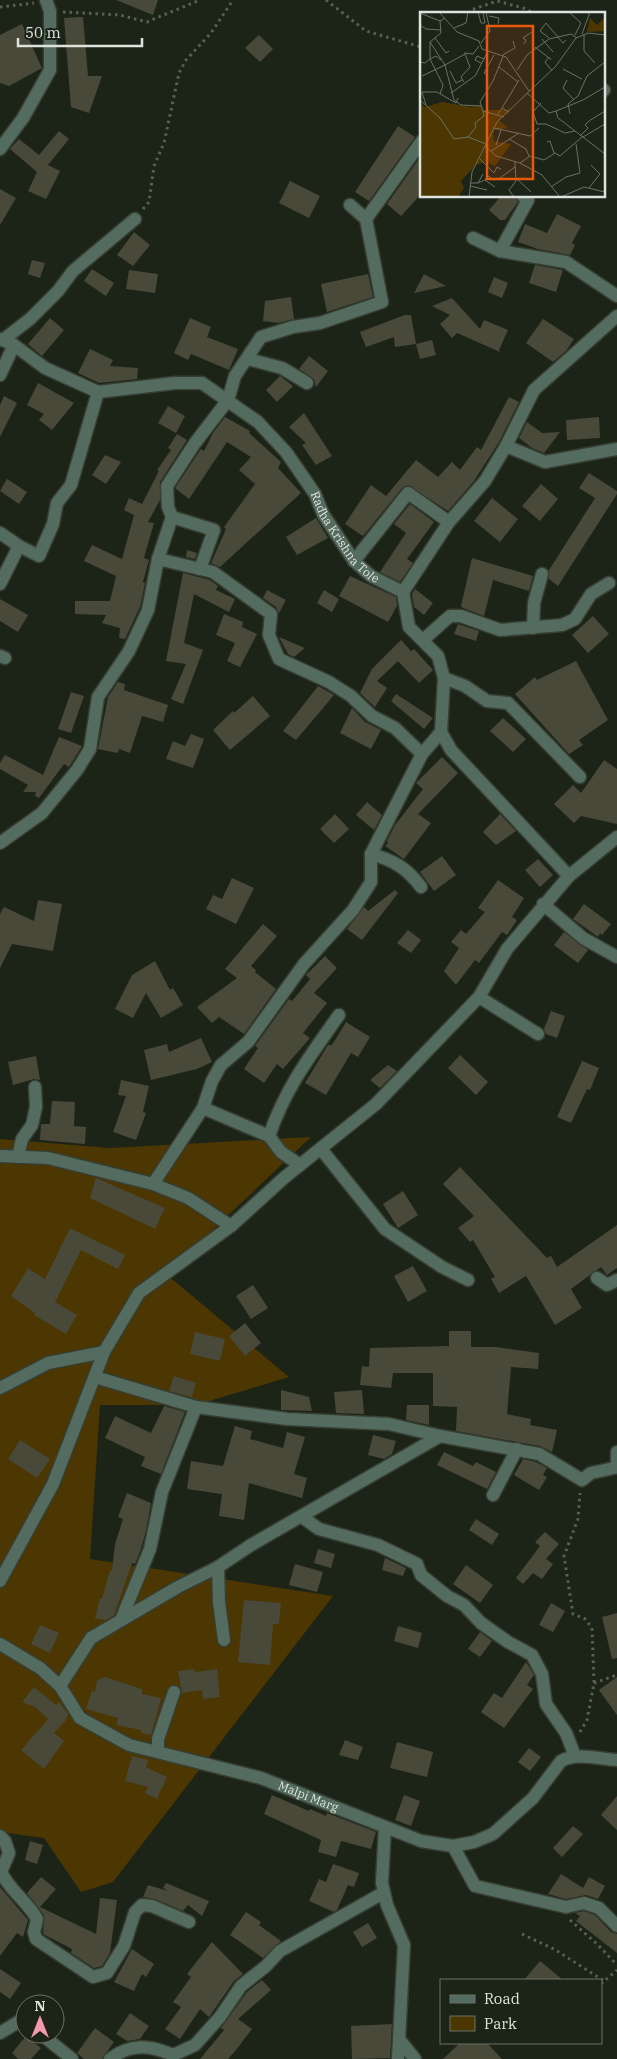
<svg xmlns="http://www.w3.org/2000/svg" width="617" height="2059" font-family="'IBM Plex Serif',serif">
<rect width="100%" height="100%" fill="#1c2418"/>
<path fill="#4c3601" d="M311 1137 166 1274 289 1377 196 1405H100L90 1559 333 1596 113 1882 81 1892 44 1838 0 1832V1139L110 1148Z"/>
<path fill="#484939" d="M116 0H158L153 15Z
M83 17 88 76H102L89 113 71 107 64 18Z
M22 24 42 68 9 86 0 83V35Z
M259 35 273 49 260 62 245 48Z
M398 126 415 137 369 201 355 192Z
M59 131 69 139 48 165 60 171 46 199 28 191 37 172 10 149 19 139 39 155Z
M421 156V194L401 216 387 204Z
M290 181 320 196 309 218 279 203Z
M0 189 16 198 0 225Z
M501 196H515L518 202 505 220H500L489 210Z
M557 214 581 226 572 243 575 245 570 255 538 249 518 242 525 224 547 233Z
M134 232 150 245 133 266 117 255Z
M32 260 45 263 40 278 28 274Z
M535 265 563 270 556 292 529 283Z
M92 269 114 283 106 296 84 281Z
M129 270 158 274 155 293 126 289Z
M368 274 373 297 327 312 321 284Z
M424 274 446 286 414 293Z
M494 277 508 283 502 298 488 292Z
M291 297 294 319 278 323 263 321 265 301Z
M452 298 480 329 484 320 508 330 499 350 500 352 457 333 452 338 440 324 450 315 432 306Z
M405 315H411L416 344 395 347 394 337 366 347 360 332Z
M50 318 64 330 42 356 28 344Z
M190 318 211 327 207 337 238 349 229 370 191 354 188 360 174 353Z
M543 319 574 339 566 351 553 362 526 343Z
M432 340 436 355 420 359 416 344Z
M90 349 113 360 110 366 138 368 137 379 99 383 78 373Z
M309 356 328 371 316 387 314 379 299 369Z
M280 376 293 386 277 402 266 390Z
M38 383 74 403 52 430 39 420 44 414 27 405Z
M4 396 17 403 0 437V405Z
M509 397 519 402 499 442 474 481 448 511 408 485 402 488 363 536 345 524 371 485 386 496 416 460 438 477 452 462 460 470 477 447 481 450Z
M168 406 185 416 176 433 158 423Z
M304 413 332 456 316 465 302 445 306 443 289 427Z
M225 417 250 431 249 433 281 462 278 468 301 493 220 567 211 563 226 529 224 527 255 484 239 470 251 457 227 442 189 499 175 488 201 449 204 451 213 433Z
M599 417 600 438 567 440 566 420Z
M527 422 542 433 560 432 544 453 532 448 519 438Z
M177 434 187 440 160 482V500L148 522 154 523 144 558 149 560 143 582 145 583 140 607 125 639 119 638 120 628 102 623 106 615 75 614V601H110L116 576 84 561 92 545 122 559 134 515 124 510 129 498 142 504 159 471 157 470 171 450 168 448Z
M105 455 121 462 106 484 92 475Z
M589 473 617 491V494L558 586 549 579V570L595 498 579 488Z
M7 479 27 492 19 504 0 491Z
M541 484 558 499 540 521 522 506Z
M492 498 518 519 500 542 474 521Z
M410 504 434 522 407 559 413 563 400 582 380 572 406 533 394 524Z
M316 518 328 538 297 555 286 537Z
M187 550 197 553 195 559 186 557Z
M472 558 533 576 529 591 493 580 484 616 463 608 461 606Z
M183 573 210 580 218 586 216 590 235 599 229 612 194 594 184 643 203 650 183 704 171 699 186 664 166 661Z
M350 576 396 597 397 606 388 622 339 596Z
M415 589 433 603 424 615 414 607 412 594Z
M267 590 286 600 279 613 276 607 263 598Z
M324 590 339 599 332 612 317 603Z
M0 599 28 615 18 632 0 621Z
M224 614 243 622 242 627 257 634 240 667 227 661 235 643 216 635Z
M593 616 609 634 588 653 572 635Z
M458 624 479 631 476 641 454 634Z
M279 637 305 648 294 657 288 654Z
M401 640 411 651 414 649 433 670 419 683 398 661 377 681 387 688 375 707 360 693 372 669Z
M576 661 608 720 579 740 583 745 569 754 515 694 535 677 537 680Z
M118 682 125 684 124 690 168 705 163 722 142 716 130 753 119 749 118 753 98 749 108 697Z
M318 686 334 695 296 740 283 731Z
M71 692 84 696 71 733 58 729Z
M396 694 433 718 424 729 391 701Z
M253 696 270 716 230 750 213 730 233 711 234 713Z
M352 708 365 722 381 730 371 749 340 733Z
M503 718 526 739 513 752 490 731Z
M191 734 204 739 193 768 166 759 173 741 185 746Z
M59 737 82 746 69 767 64 764 39 798 35 796 36 792H23L28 785 0 769V763L5 755 43 775Z
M442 757 458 773 418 814 431 823 404 859 385 846 388 843 387 841 395 825 423 789 416 783Z
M604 760 617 769V824L581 816 574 823 554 804 573 785 581 793Z
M367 802 382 815 374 830 356 815Z
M335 814 349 829 334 843 320 829Z
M500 814 516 831 496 845 483 832Z
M442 856 456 875 434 891 420 872Z
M538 859 553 875 540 887 525 870Z
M232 878 254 888 236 924 206 909 213 895 222 899Z
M498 880 524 898 512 917 517 920 507 935 502 932 479 963 475 960 456 985 444 971 459 948 451 942 461 930 466 934 485 912 478 908Z
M395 890 398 893 362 940 347 929 364 907 368 911Z
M38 900 62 904 53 951 12 944 0 968V914L4 907 34 921Z
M584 904 611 924 602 935 600 933 598 937 573 919Z
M263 924 277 936 251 966 256 970 255 972 276 989 244 1034 219 1017 212 1023 197 1007 237 978 225 969Z
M408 930 421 940 411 953 397 943Z
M564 932 588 950 578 963 554 945Z
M325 956 337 968 314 993 327 1003 303 1033 310 1038 283 1069 277 1064 264 1083 244 1069 258 1048 255 1046 289 999 292 1001 310 979 306 975Z
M155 961 170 990 173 988 183 1005 161 1018 146 993 133 1018 115 1009 132 975Z
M551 1011 565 1016 557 1038 546 1034 544 1029Z
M346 1022 370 1037 358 1057 351 1053 326 1095 305 1083 328 1045H332Z
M201 1038 212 1062 197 1069 151 1080 144 1050 167 1044 169 1052Z
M460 1055 488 1082 476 1095 448 1068Z
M36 1056 40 1080 34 1079 13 1085 8 1062Z
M582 1061 599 1068 590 1090 587 1089 571 1123 557 1117Z
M388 1065 397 1071 380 1088 370 1080Z
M121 1080 149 1086 143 1112 146 1113 136 1140 113 1132 126 1096 118 1095Z
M52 1101 75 1102 74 1126 86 1127 85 1144 40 1140 41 1124H50Z
M460 1167 547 1258 551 1256 557 1267 617 1225V1268L607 1275 601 1267 571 1289 582 1308 555 1325 526 1276 499 1293 491 1279 495 1277 473 1240 470 1242 458 1228 474 1216 443 1184Z
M96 1178 165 1208 155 1229 90 1198Z
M403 1191 418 1215 398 1228 383 1204Z
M70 1228 125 1255 118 1269 81 1250 55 1302 77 1315 66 1334 34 1315 35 1313 11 1296 28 1268 45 1279Z
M413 1266 427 1291 408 1302 394 1276Z
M253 1285 268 1308 251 1319 236 1296Z
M245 1323 261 1343 245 1356 229 1336Z
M449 1331H471V1347H496L539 1353 538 1369 511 1367 507 1414 531 1419 530 1425 557 1430 552 1452 540 1446 456 1431 457 1407 433 1406V1373H393L391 1388 360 1385 362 1366 369 1367 370 1348 449 1346Z
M195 1332 225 1339 220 1361 190 1354Z
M174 1376 196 1383 192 1397 169 1391Z
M281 1390 309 1397 312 1411 281 1410Z
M362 1390 364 1414 336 1413 334 1392Z
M407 1405H429V1425L406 1420Z
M164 1406 185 1412 161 1474 141 1466 145 1457 105 1438 115 1416 151 1433Z
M235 1426 252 1431 250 1439 283 1448 287 1432 305 1437 294 1474 307 1478 302 1498 249 1483 244 1520 219 1516 222 1494 187 1489 191 1461 223 1466Z
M373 1435 396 1441 392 1454 384 1459 368 1455Z
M20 1440 50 1459 37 1478 8 1459Z
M444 1452 473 1466 476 1462 496 1472 487 1489 437 1465Z
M523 1459 536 1462 547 1468 543 1475 547 1477 539 1490 514 1475Z
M127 1493 151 1503 146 1531 140 1552 135 1564 132 1563 114 1615 106 1620 95 1619 100 1598 102 1599 110 1570 112 1571 115 1544 123 1519 118 1517Z
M476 1519 499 1534 492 1545 469 1530Z
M545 1532 559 1544 546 1559 553 1564 542 1579 533 1573 523 1584 516 1578 540 1546 535 1542Z
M318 1549 335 1554 331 1568 314 1563Z
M385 1558 406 1568 403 1576 382 1570Z
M295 1564 323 1572 317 1592 289 1585Z
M466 1565 493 1585 480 1603 453 1584Z
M244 1600 281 1603 279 1624H273L270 1665 238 1662Z
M551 1603 565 1611 553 1632 539 1625Z
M617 1613V1658L612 1659 602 1617Z
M40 1625 59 1633 50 1653 31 1644Z
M398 1626 422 1633 418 1648 394 1641Z
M480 1632 492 1641 480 1657 468 1649Z
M526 1662 534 1675 527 1685 533 1689 504 1728 481 1712 494 1693 502 1698Z
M194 1669 195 1672 217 1669 220 1697 203 1699 202 1690 182 1693 178 1671Z
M105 1677 142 1689V1694L161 1698 151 1735 141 1733V1730L116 1725 118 1718 86 1709 92 1691 95 1692 97 1680Z
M617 1677V1715L599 1690Z
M34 1687 56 1705 59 1702 68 1714 66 1720 54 1733 64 1741 44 1769 21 1750 48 1719 35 1707 22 1702Z
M345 1740 363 1747 358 1760 339 1755Z
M397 1742 433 1752 427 1777 390 1768Z
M529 1748 541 1757 530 1771 518 1762Z
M132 1756 148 1760 146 1767 167 1777 157 1799 145 1793 148 1787 125 1781Z
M272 1795 309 1811 310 1809 326 1816 327 1813 376 1832 371 1849 341 1841 336 1857 318 1852 321 1840 264 1814Z
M404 1795 420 1801 411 1826 395 1820Z
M617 1796V1830L601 1815Z
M573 1826 583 1834 562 1857 553 1848Z
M30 1841 43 1845 37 1864 25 1860Z
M333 1864 359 1873 354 1887 348 1885 337 1910 334 1912 309 1901 319 1879 326 1882Z
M561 1874 583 1888 589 1877 605 1886 598 1899 586 1895 566 1899 548 1894Z
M41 1877 56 1889 40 1907 96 1934 100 1898 117 1900 110 1953 102 1966 94 1968 71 1953 72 1949 43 1934 44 1915 27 1893Z
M166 1883 209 1901 202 1916 188 1905 183 1911 155 1899 143 1897 148 1885 168 1891 163 1888Z
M0 1887 28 1920 23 1937 17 1933 0 1956Z
M584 1911 595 1915 611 1932 617 1934V1953L576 1921 580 1916 575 1913Z
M246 1912 261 1922 259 1925 281 1941 263 1958 230 1935Z
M368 1923 377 1938 362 1947 353 1932Z
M212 1942 243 1974 234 1981 209 2017 200 2009 180 2039 165 2029 181 2007 173 2002 191 1977 187 1974Z
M132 1949 154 1964 146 1977 142 1974 134 1991 114 1982Z
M540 1961 563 1980H524Z
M0 1969 21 1983 10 1999 0 1992Z
M262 1980 271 1990 238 2019 252 2029 236 2050 228 2059H200L224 2030 221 2028 247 1992Z
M130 2013 149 2026 140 2039 127 2041 116 2034Z
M392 2024 390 2058 352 2059 351 2026Z
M95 2028 114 2042 102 2059H84L77 2053Z
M26 2036 41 2048 31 2059H18L12 2053Z
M460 2043H487L502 2059H443Z"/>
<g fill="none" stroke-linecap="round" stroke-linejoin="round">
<defs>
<g id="minor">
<path d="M603 91 604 90"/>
<path d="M0 149 23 118 50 70V11L46 0"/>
<path d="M366 219 421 142"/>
<path d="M473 238 500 251 566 262 617 296"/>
<path d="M500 251 528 200 523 196"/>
<path id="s1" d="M0 339 14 345 45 368 98 392 175 383H202L258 422 286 452 315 494 323 514 354 561 371 576 403 592 409 627 438 656 444 678 441 732 451 750 569 876"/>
<path d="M3 340 30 319 58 291 73 271 135 219"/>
<path d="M248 359 282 368 307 383"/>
<path d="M0 375 14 345"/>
<path d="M506 446 545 462 617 449"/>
<path d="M172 517 214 530 200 569"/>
<path d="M0 533 19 546"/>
<path d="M158 559 213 572 271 614 269 635 279 659 329 682 351 696 372 716 395 728 422 754"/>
<path d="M354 561 408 493 449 522"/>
<path d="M0 584 19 546 39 556 53 524 57 503 71 485 98 392"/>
<path d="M403 592 449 522 485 481 506 446 534 390 617 316"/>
<path d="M533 628 534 603 542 574"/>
<path d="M423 640 450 616H461L500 630 562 625 575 619 591 594 609 583"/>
<path d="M0 656 5 658"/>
<path d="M444 678 465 686 487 701 508 703 580 777"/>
<path d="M0 843 42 813 77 770 90 749 98 697 129 651 148 610 158 559 172 517 168 507 167 486 195 443 228 400 235 376 261 337 293 327 320 323 382 302 366 219 350 205"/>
<path d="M371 854C393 860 407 868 421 887"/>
<path d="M543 904 583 938 617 957"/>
<path d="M479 997 538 1034"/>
<path d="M203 1108 212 1081 221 1065 248 1042 304 964 353 910 371 882V854L422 754 441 732"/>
<path d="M269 1136C286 1087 310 1056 339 1015"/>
<path d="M321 1149 385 1229 442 1267 468 1280"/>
<path d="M0 1156 48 1158 153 1184 188 1198 231 1226"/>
<path d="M18 1157 22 1139 32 1125 36 1107 35 1087"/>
<path d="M153 1184 203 1108 269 1136 281 1152 300 1165"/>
<path d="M597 1278 607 1285 617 1280"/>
<path d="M95 1377 196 1407 287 1419 389 1424 440 1436 539 1454 582 1480 591 1473 614 1468 617 1464V1452"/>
<path d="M0 1388 48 1363 104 1352"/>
<path d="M493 1495 517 1449"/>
<path d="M302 1517 319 1529 378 1545 417 1564 421 1575 447 1596 464 1605 481 1623 508 1642 532 1655 542 1674 546 1704 566 1733 575 1756"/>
<path d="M218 1567 219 1602 224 1640"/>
<path d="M121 1620 150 1549 162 1492 196 1407"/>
<path id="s2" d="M0 1644 40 1668 60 1686 80 1718 129 1745 261 1778 421 1841 453 1846 474 1842 493 1834 533 1798 561 1761C577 1752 599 1759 617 1760"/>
<path d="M60 1686 91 1638 178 1587 218 1567 251 1545 440 1436"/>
<path d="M158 1751V1739L174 1692"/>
<path d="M0 1836 5 1841 9 1853 1 1872C10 1891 27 1901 37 1919L34 1932 36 1939 93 1977 107 1973 124 1946 135 1912 142 1905 152 1906 189 1922"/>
<path d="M453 1846 475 1886 566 1907 584 1903 599 1908 617 1926"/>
<path d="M0 2033 18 2022H25"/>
<path d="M41 2034 72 2059"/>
<path d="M399 2039 415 2059"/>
<path d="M110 2059C131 2043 150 2045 173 2055L195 2045 220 2017 241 1986 266 1966 280 1951 383 1893"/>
</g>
<path id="tertiary" d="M0 1581 53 1484 104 1352 139 1293 231 1226 285 1177 376 1104 479 997 507 949 569 876 617 837
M385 1827 382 1883 387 1905 404 1945 398 2059"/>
</defs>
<use href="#minor" stroke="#373f33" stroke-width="15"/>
<use href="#tertiary" stroke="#373f33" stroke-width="15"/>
<path stroke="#596156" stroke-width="3" stroke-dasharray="2.5 4" stroke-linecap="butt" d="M326 0 366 31 421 47
M0 7 34 3
M63 12 120 15 147 22 200 0
M469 14 471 10 497 1 527 9 533 14
M143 209 149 202 154 166 164 143 179 73 186 60 211 33 233 0
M594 1683 617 1675
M580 1732 587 1720 594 1683 592 1628 585 1619 573 1614 564 1556 578 1519 580 1493
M570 1920 597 1944 617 1965
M522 1934 554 1949 604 1981
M601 1984 617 1970"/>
<use href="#minor" stroke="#546c60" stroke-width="12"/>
<use href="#tertiary" stroke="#546c60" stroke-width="12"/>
</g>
<g text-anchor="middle" stroke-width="4.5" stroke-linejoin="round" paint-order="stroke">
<g font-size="12" fill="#dee4dc" stroke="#1c2418">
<text dy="4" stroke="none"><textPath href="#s1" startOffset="430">Radha Krishna Tole</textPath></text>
<text dy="4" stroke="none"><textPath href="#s2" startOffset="354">Malpi Marg</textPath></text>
</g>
</g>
<g transform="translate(420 12)">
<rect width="185" height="185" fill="#1c2418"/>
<path d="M185 5V19L167 20 170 6 177 13ZM0 90 5 95 22 90 51 95 61 93 64 98H90L79 108 88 116 74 118 73 129 91 132 75 154 67 150 56 153 41 169 44 176 38 185H0Z" fill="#4c3601"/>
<path fill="none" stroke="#6a7166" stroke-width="1" d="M19 0 37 20 59 29 62 37 86 45 109 79M58 0 61 11H65L63 0M149 0 161 11 155 23M0 1 20 9M69 4 79 6 78 12M0 13 6 17 21 18M34 16 46 11 48 0M162 22 170 0M164 22V39L175 51M15 26 26 41 29 39M129 26 120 19 126 11 143 31 146 28M122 27 133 40M10 30 25 53 45 42 50 55 41 65 44 70M61 31 70 19 66 0M104 32 106 28 103 26 112 20M115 35 129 46M44 41 53 42 59 34M131 48 129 45 125 50 132 59M0 50 5 51 10 47V30L21 21 20 9 25 6M61 51 55 48 57 44 64 47M79 55 98 70M143 57 162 67M97 58 107 43 129 27 151 22 157 26M16 59 10 47 16 44 21 48M16 59 23 73 20 82M30 59 36 71 42 68M67 63 64 61 74 43M2 64 25 53 34 88 41 93 61 94M147 68 143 76 154 88M31 81 55 64 68 39M107 81 129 101 136 99 138 106 185 142M0 88 20 106 34 127 48 125 66 132M121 91 113 100 117 112H126L145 121 155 119M6 93 2 80H17L36 91 38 86M82 96 99 68M136 99 163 88 185 75M78 102 82 96 89 100M150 102 148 92 158 84 167 64 185 50M84 105 63 99 60 90 73 69 84 42 95 36 93 29M74 116 110 124 119 116M160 124 168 116 165 113 169 109 185 99M48 125 56 115 55 111 64 104 63 99M163 125 185 112M89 127 106 137 109 144M127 130 130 129 134 141M76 133 81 118M65 134 76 144 100 151 110 144 124 148 135 141 140 144 162 125M71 139 99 121M60 147 74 161 77 155 81 157M100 151 122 163 140 185M97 167 111 180M65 168 68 164 74 168 80 166 95 155M50 171H58L63 162M58 171 65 168 75 175M50 174 67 178M131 175 146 165 160 161 156 132M169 176 180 162 171 153M49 185 52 160 77 110 136 54 156 26 168 21 185 23M94 185 89 178 96 169 95 150M141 185 164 175 185 180"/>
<path fill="#e8590c" fill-opacity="0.15" stroke="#e8590c" stroke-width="2.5" d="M67 14H113V167H67Z"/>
<rect width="185" height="185" fill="none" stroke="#dee4dc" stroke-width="2.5"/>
</g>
<rect x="440" y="1979" width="162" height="65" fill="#1c2418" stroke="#6a7166"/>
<rect x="450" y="1995" width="25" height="8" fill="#546c60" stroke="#6a7166"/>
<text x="484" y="2004" font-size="15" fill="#dee4dc">Road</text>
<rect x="450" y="2016" width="25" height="15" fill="#4c3601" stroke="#6a7166"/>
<text x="484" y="2029" font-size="15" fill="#dee4dc">Park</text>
<g transform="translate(40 2019)"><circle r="24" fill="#1c2418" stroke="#6a7166"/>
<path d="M0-4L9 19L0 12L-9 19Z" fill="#f29ab0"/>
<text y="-8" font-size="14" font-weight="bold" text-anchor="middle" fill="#dee4dc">N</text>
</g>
<path d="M18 38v8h124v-8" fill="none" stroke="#dee4dc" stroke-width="2.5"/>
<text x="25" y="38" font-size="15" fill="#dee4dc" stroke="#1c2418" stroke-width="4" paint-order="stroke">50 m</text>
</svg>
